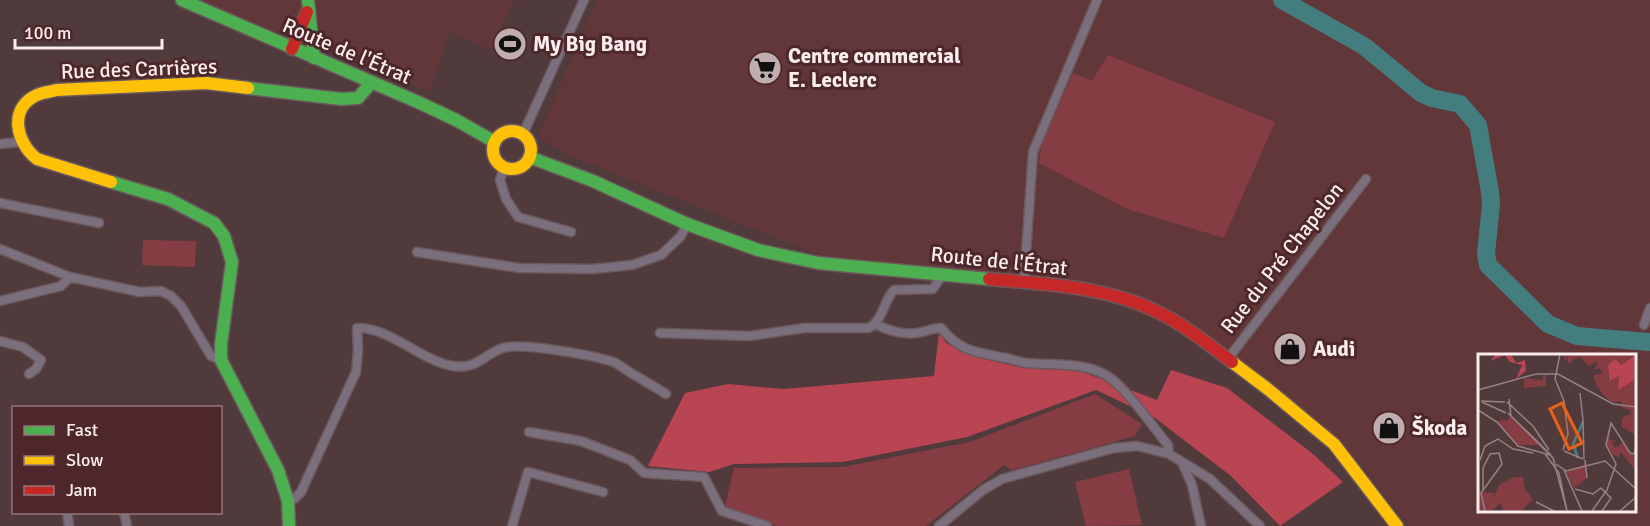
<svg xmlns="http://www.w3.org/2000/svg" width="1650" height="526" font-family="Signika,sans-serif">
<rect width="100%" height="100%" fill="#503a3c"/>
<path fill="#613739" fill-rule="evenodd" d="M184 0H514L492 50 449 32 430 92 325 47 266 29Z
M597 0H1650V526H1409L1358 461 1171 327 1108 301 865 270 812 252 568 155 538 137ZM1479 355H1634V510H1479Z"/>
<path fill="#853d43" d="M1108 55 1275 122 1224 238 1127 209 1039 163 1042 144 1073 73 1092 81Z
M143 240 196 241 195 267 142 265Z
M1095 394 1142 424 1135 436 1012 470 1004 465 926 526H777L724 510 734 468 842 467 970 442Z
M1129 469 1142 525 1086 526 1075 482Z"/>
<path fill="#b94452" d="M939 332 946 343 980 358 1023 368 1052 365 1080 371 1157 400 1171 370 1227 388 1313 454 1343 482 1280 526 1231 476 1155 418 1096 390 967 437 843 462 734 464 709 472 648 466 685 393 728 384 783 389 934 376Z"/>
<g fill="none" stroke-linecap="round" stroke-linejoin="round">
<path stroke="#447d7e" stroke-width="18" d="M1282 0 1364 46 1421 93 1432 98 1460 104 1478 125 1490 192 1491 204 1486 254 1488 265 1548 324 1577 336 1650 342"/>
<defs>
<path id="street" d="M523 134 584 0
M0 144 20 142
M504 167 500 180 506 199 518 217 571 232
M0 203 99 223
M0 249 70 277 140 292 161 291 171 296 181 306 211 356 221 360
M417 252 519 268 592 269 632 265 661 255 681 236 687 224
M1024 282 1033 152 1097 0
M0 301 61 286 70 277
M876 324C888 331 908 336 922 332 929 331 934 327 941 328 960 351 973 351 1000 357 1009 358 1018 362 1027 363 1052 365 1080 362 1104 374 1125 385 1152 426 1168 445L1169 454
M1644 325 1650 308
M660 333 750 336 804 328H869C884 319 883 301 894 290L933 289 943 274
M0 341 23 347 41 360 36 369 29 374
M1227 360 1366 179
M529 432 581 441 630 460 644 473 704 477 722 511 767 526
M1182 462 1192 485 1201 526
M288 501 294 499 301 492 356 372 358 350 357 328C390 327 419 360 453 366 477 370 484 354 503 348 520 342 598 356 616 363 621 366 626 370 631 373 643 380 655 387 666 394
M67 512 69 526
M124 512 127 526
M512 526 528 472 603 492
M939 526 983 490 1002 479 1114 448 1138 446 1169 454 1210 479 1260 526"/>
<path id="fast" d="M182 0 420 103 456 120 495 142
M308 0 314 58
M248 88 341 99 358 98 371 83
M529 157 593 181 687 224 758 250 818 263 989 279
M111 182 168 199 214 223 224 236 232 262 221 344V360L278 470 288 501 289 526"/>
<path id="slow" d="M493 150a19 19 0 1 1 38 0a19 19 0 1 1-38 0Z
M111 182 37 159C16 143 8 108 37 95 43 92 50 92 56 90L206 83 248 88
M1232 362 1269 390 1334 444 1397 526"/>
<path id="jam" d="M292 49 307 12
M989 279C1045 284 1104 286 1156 311 1183 324 1208 344 1232 362"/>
</defs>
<use href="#street" stroke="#6a585a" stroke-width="11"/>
<use href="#fast" stroke="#6a585a" stroke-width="15"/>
<use href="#slow" stroke="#6a585a" stroke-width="15"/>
<use href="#jam" stroke="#6a585a" stroke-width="15"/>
<use href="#street" stroke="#7c6f7d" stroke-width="8"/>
<use href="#fast" stroke="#4caf50" stroke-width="12"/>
<use href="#slow" stroke="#ffc107" stroke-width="12"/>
<use href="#jam" stroke="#c62828" stroke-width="12"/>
</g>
<defs>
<symbol id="stadium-disc" viewBox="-11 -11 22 22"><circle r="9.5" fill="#c0aeaf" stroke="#4d272a"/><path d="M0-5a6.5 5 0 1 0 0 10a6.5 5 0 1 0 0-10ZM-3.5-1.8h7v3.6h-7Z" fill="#111"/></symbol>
<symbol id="supermarket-disc" viewBox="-11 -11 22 22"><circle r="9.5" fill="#c0aeaf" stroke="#4d272a"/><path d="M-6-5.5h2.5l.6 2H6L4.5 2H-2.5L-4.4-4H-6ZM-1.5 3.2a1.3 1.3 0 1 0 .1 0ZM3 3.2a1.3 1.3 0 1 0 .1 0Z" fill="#111"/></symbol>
<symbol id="shop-disc" viewBox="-11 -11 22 22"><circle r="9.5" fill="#c0aeaf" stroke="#4d272a"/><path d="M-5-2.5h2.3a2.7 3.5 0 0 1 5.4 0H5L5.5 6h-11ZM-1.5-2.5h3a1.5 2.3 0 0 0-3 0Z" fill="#111"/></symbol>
</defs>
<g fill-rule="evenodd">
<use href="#stadium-disc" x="491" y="25" width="38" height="38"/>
<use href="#supermarket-disc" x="746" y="49" width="38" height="38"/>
<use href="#shop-disc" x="1271" y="330" width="38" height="38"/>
<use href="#shop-disc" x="1370" y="409" width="38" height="38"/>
</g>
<g text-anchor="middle" stroke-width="6" stroke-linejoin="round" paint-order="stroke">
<g font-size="21" font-weight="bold" fill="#fceded" stroke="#4d272a" text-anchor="start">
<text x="533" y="51">My Big Bang</text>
<text x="788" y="63">Centre commercial<tspan x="788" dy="24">E. Leclerc</tspan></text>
<text x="1313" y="356">Audi</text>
<text x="1412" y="435">Škoda</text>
</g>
<g font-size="21" fill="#fceded" stroke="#4d272a">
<text transform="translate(347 51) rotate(23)" y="7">Route de l'Étrat</text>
<text transform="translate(139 69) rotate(-2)" y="7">Rue des Carrières</text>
<text transform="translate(1282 258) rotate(-52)" y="7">Rue du Pré Chapelon</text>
<text transform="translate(999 261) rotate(6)" y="7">Route de l'Étrat</text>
</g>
</g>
<g transform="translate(1478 354)">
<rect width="158" height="158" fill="#503a3c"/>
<path d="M78 0H157L143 11 137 6 130 11V26L141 21 143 34 157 22 156 80 144 73V64L153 60 152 56 145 54 143 47 135 49 125 41 118 30 115 21 125 19 122 14 116 16 120 7 111 12 101 2 90 10V2L87 8 86 2ZM65 21H68V32L46 34V24L65 26ZM30 61 31 63V64L28 67 32 64V61L62 88 60 91H39L19 67 30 66ZM129 80 133 87 139 86 134 89 137 94 144 89 157 103V116L143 98 141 103 135 101 129 91ZM108 110 109 124 96 134 88 118ZM36 123H45L47 136 55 145 44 157H25L23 149 13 157H0V130L3 138 16 139 15 144 21 131Z" fill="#853d43"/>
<path d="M18 0H33L38 9 47 6 48 17 38 25 44 11 32 8 27 1 12 7ZM157 1 156 26 140 36 141 22 131 27 130 11 137 5 143 11Z" fill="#b94452"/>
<path fill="none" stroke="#447d7e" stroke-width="3" d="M100 104 95 90 105 68"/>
<path fill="none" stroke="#958283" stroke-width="1.5" d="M82 0 77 25 86 47 90 80 85 96M0 36 58 20H80L135 50 158 53M102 39 105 66M31 45 33 62 75 104 89 157M3 47 27 48M4 48 28 59M29 48 55 72 71 96M0 56 19 68 40 92 72 101M30 59 73 101M105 66 106 105M86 97 105 105M67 100 81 119 89 157M2 106 7 92 20 85 35 95 55 99M107 106 109 124M78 110 88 117 127 107 158 135M86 116 104 157M5 135V114L12 100 21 99 24 110 3 139 7 157M97 135 115 140 123 134 133 144 124 157M58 148 76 157M114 157 129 136 138 110 128 91 133 69 152 99 156 100 158 93M142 157 158 143"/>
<path fill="#e96017" fill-opacity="0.15" stroke="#e96017" stroke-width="3" d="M84 49 104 89 91 95 72 55Z"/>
<rect width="158" height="158" fill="none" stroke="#fceded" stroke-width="3"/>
</g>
<rect x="12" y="406" width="210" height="108" fill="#4d272a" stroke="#937678" stroke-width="1.5"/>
<rect x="24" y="426" width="30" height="9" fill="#4caf50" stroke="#937678" stroke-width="1.5"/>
<text x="66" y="436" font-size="18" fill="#fceded">Fast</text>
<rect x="24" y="456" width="30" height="9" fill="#ffc107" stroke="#937678" stroke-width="1.5"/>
<text x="66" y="466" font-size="18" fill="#fceded">Slow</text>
<rect x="24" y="486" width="30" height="9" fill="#c62828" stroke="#937678" stroke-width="1.5"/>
<text x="66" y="496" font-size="18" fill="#fceded">Jam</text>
<path d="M15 39v9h147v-9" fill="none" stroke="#fceded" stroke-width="3"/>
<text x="24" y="39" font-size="18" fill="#fceded" stroke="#4d272a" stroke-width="4.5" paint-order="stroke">100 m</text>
</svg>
